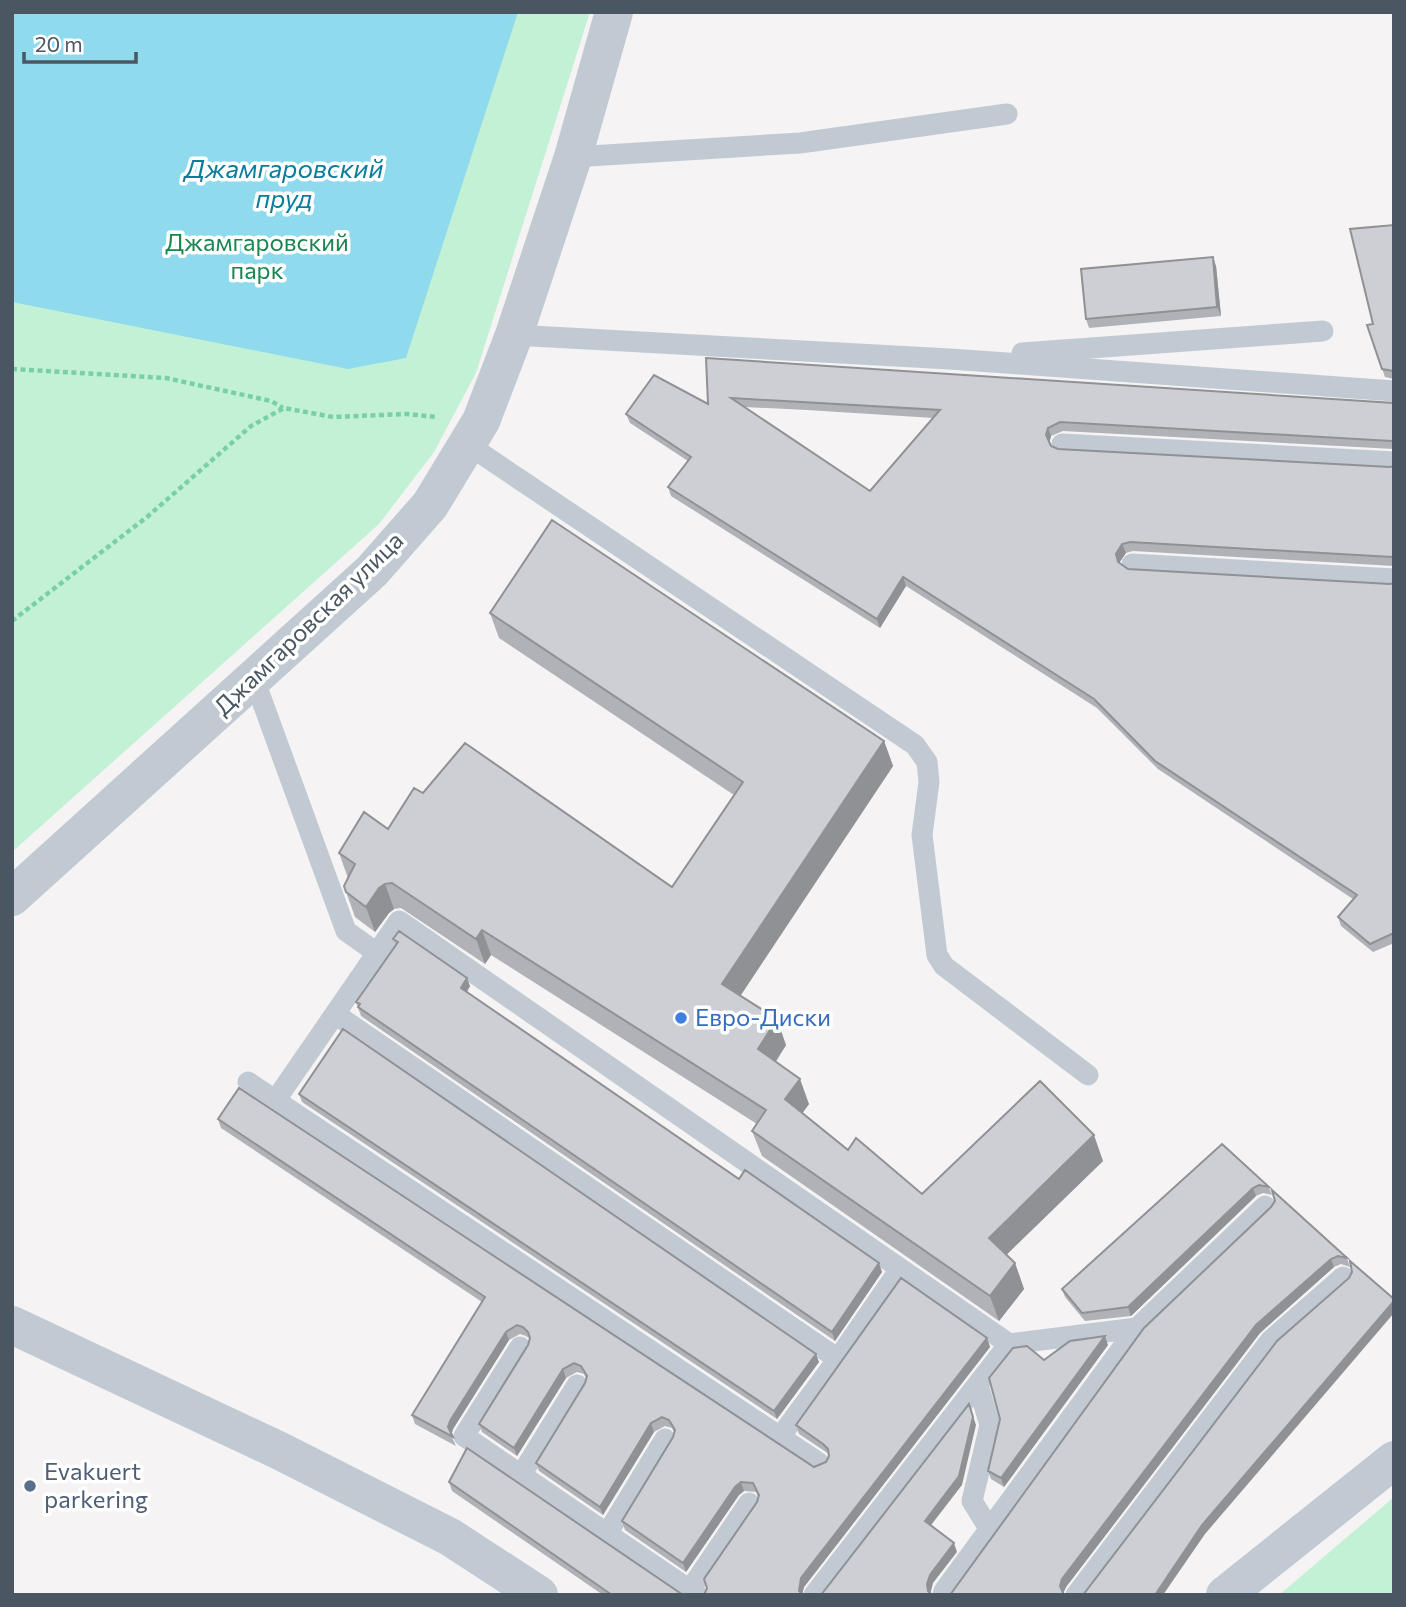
<svg xmlns="http://www.w3.org/2000/svg" width="1406" height="1607" font-family="Commissioner,sans-serif">
<rect width="100%" height="100%" fill="#f5f3f3"/>
<path fill="#c3f1d5" d="M12 12H590L476 373 434 452 379 524 12 852Z
M1394 1497V1595H1279Z"/>
<path fill="#90daee" d="M12 12H518L406 358 348 369 12 302Z"/>
<g fill="none" stroke-linecap="round" stroke-linejoin="round">
<path stroke="#7ad0a6" stroke-width="4.5" stroke-dasharray="5 3.5" stroke-linecap="butt" d="M12 369 166 378 271 401 283 408
M12 621 147 517 251 426 284 408 333 417 406 414 438 417"/>
<path stroke="#c1cad2" stroke-width="21" d="M573 157 800 143 1007 114
M514 335 950 359 1394 391
M1022 353 1323 331
M467 444 915 745 927 762 929 782 922 835 937 955 944 966 1088 1075
M1062 444 1394 462
M1132 564 1394 579
M254 679 346 931 377 953
M335 1014 838 1359
M248 1082 819 1463
M275 1101 399 921 1009 1344 1137 1328
M520 1347 464 1436 697 1595
M978 1385 990 1425 972 1501 990 1530
M780 1437 838 1359 900 1269
M521 1475 577 1385
M607 1534 665 1439
M690 1590 749 1503
M814 1595 1009 1344
M943 1595 944 1591 1137 1328 1265 1206
M1076 1595 1270 1341 1343 1277"/>
<path stroke="#c1cad2" stroke-width="38" d="M12 897 372 571 430 505 481 421 514 335 573 157 614 12
M12 1325 280 1451 450 1537 539 1595
M1225 1595 1394 1460"/>
</g>
<path fill="#b0b2b7" fill-rule="evenodd" d="M1394 225V379L1385 377 1367 325 1373 324Z
M1216 266 1221 316 1089 328 1086 319Z
M706 358 1394 403V449L1063 431 1051 436 1049 443 1051 446 1058 449 1390 467 1394 466V566L1133 551 1126 553 1119 563 1128 569 1390 584 1394 583V943L1373 952 1341 926 1338 917 1353 899 1158 769 1097 708 906 586 880 628 671 496 668 487 688 461 630 423 626 414 708 404ZM745 407 807 410 934 418 870 491Z
M490 613 884 741 893 766 740 996 786 1045 776 1062 809 1104 802 1113 848 1150 922 1194 1103 1161 1006 1255 1015 1263 1024 1289 999 1321 762 1156 752 1131 757 1124 491 955 485 964 401 908 394 909 389 913 375 932 355 917 344 886 348 878 339 853 388 829 423 793 672 887 734 795 499 638Z
M393 939 470 986 467 992 739 1179 882 1272 835 1341 361 1016 356 1002 396 945Z
M299 1094 819 1362 777 1419 302 1102Z
M218 1119 814 1467 826 1462 829 1455 826 1452 799 1434 796 1425 987 1338 990 1347 804 1587 802 1594 757 1502 758 1497 756 1492 744 1491 739 1495 686 1572 625 1530 622 1521 673 1437 674 1432 672 1428 665 1426 654 1432 603 1515 539 1471 536 1463 585 1383 586 1378 584 1374 577 1372 566 1378 517 1456 482 1432 479 1424 528 1345 530 1339 526 1336 520 1334 509 1340 453 1429 451 1435 456 1446 415 1424 412 1415 482 1302 221 1128Z
M1222 1144 1269 1187 1272 1195 1263 1193 1256 1196 1131 1316 1085 1321 1065 1297 1062 1289Z
M1271 1207 1347 1258 1350 1267 1341 1264 1334 1267 1260 1333 1066 1587 1063 1593 950 1595Z
M1108 1345 1004 1487 991 1479 988 1471 1044 1360Z
M449 1482 683 1595H603L452 1491Z"/>
<path fill="#909195" d="M1213 257 1216 266 1221 316 1217 307Z
M1048 428 1051 436 1049 444 1046 435Z
M1122 544 1126 553 1119 563 1118 562 1116 554Z
M903 577 906 586 880 628 877 619Z
M884 741 893 766 731 1010 722 984Z
M385 884 394 909 389 913 375 932 366 907 379 888Z
M482 930 491 955 485 964 476 939Z
M467 978 470 986 464 996 461 988Z
M777 1019 786 1045 767 1074 758 1049Z
M800 1079 809 1104 794 1125 785 1099Z
M1094 1135 1103 1161 998 1263 989 1238Z
M1253 1188 1256 1196 1131 1316 1128 1307Z
M1331 1259 1334 1267 1260 1333 1066 1587 1063 1594 1060 1586 1062 1579 1256 1325Z
M879 1263 882 1272 835 1341 832 1332Z
M1015 1263 1024 1289 999 1321 990 1296Z
M1394 1301V1313L1205 1534 1163 1595H1155L1202 1525Z
M506 1332 509 1340 453 1429 451 1436 448 1427 450 1421Z
M1105 1336 1108 1345 1004 1487 1001 1478Z
M987 1338 990 1347 804 1587 802 1595 799 1591 801 1578Z
M816 1354 819 1362 777 1419 774 1411Z
M563 1369 566 1378 517 1456 514 1448Z
M969 1404 976 1425 962 1485 928 1529 925 1521Z
M651 1423 654 1432 603 1515 600 1507Z
M741 1482 744 1491 739 1495 686 1572 683 1563 735 1487Z
M954 1543 957 1552 933 1583 930 1595 928 1591 927 1584 930 1575Z"/>
<path fill="#cdcfd5" stroke="#909195" stroke-width="2" fill-rule="evenodd" d="M1394 225V371L1382 369 1367 325 1373 324 1350 229Z
M1213 257 1217 307 1086 319 1081 269Z
M706 358 1394 403V441H1392L1060 422 1048 428 1046 435 1051 446 1058 449 1390 467 1394 466V559L1392 557 1130 542 1122 544 1116 554 1118 562 1128 569 1390 584 1394 583V933L1370 944 1338 917 1357 895 1155 761 1094 699 903 577 877 619 668 487 691 457 626 414 654 375 708 404ZM731 398 940 410 870 491Z
M552 520 884 741 722 984 777 1019 758 1049 800 1079 785 1099 848 1150 856 1138 922 1194 1040 1081 1094 1135 989 1238 1015 1263 990 1296 752 1131 766 1110 482 930 476 939 392 883 385 884 379 888 366 907 346 892 344 886 355 864 339 853 364 812 388 829 414 788 423 793 465 743 672 887 743 782 490 613Z
M399 931 467 978 461 988 739 1179 745 1170 879 1263 832 1332 358 1007 360 1004 356 1002 398 942 393 939Z
M343 1029 816 1354 774 1411 299 1094Z
M239 1088 814 1467 826 1462 829 1456 828 1449 823 1444 796 1425 901 1278 987 1338 801 1578 799 1591 803 1595H704L707 1588 704 1579 757 1502 759 1495 753 1483 741 1482 735 1487 683 1563 622 1521 673 1437 675 1430 669 1420 662 1417 651 1423 600 1507 536 1463 585 1383 587 1376 581 1366 574 1363 563 1369 514 1448 479 1424 528 1345 530 1338 528 1332 523 1327 517 1325 506 1332 450 1421 448 1427 453 1437 412 1415 485 1297 218 1119Z
M1222 1144 1269 1187 1259 1185 1253 1188 1128 1307 1082 1313 1062 1289Z
M1272 1190 1347 1258 1338 1256 1331 1259 1256 1325 1062 1579 1060 1586 1064 1595H950L1144 1328 1271 1207 1275 1201Z
M1350 1261 1394 1299V1301L1202 1525 1155 1595H1083L1277 1341 1349 1278 1352 1272Z
M1105 1336 1001 1478 988 1471 1000 1419 989 1378 1013 1348 1027 1346 1044 1360 1070 1341Z
M969 1404 973 1417 959 1476 925 1521 954 1543 930 1575 927 1584 928 1591 932 1595H821Z
M467 1448 683 1595H612L449 1482Z"/>
<circle fill="#3f7fe0" stroke="#fff" stroke-width="2.5" cx="681" cy="1018" r="7"/>
<circle fill="#5c6f8a" stroke="#fff" stroke-width="2.5" cx="30" cy="1486" r="7"/>
<g text-anchor="middle" stroke-width="7" stroke-linejoin="round" paint-order="stroke">
<g font-size="24" fill="#17864f" stroke="#fff">
<text x="257" y="251">Джамгаровский<tspan x="257" dy="28">парк</tspan></text>
</g>
<g font-size="24" fill="#4a5661" stroke="#fff">
<text transform="translate(309 624) rotate(-44)" y="8">Джамгаровская улица</text>
</g>
<g font-size="24" fill="#366cbe" stroke="#fff" text-anchor="start">
<text x="695" y="1026">Евро-Диски</text>
</g>
<g font-size="24" fill="#4e5e75" stroke="#fff" text-anchor="start">
<text x="44" y="1480">Evakuert<tspan x="44" dy="28">parkering</tspan></text>
</g>
<g font-size="26" font-style="italic" fill="#0c7c9b" stroke="#fff">
<text x="284" y="178">Джамгаровский<tspan x="284" dy="30">пруд</tspan></text>
</g>
</g>
<rect width="1406" height="1607" fill="none" stroke="#4a5661" stroke-width="28"/>
<path d="M24 52v10h112v-10" fill="none" stroke="#4a5661" stroke-width="3.5"/>
<text x="35" y="52" font-size="21" fill="#4a5661" stroke="#ffffff" stroke-width="5" paint-order="stroke">20 m</text>
</svg>
